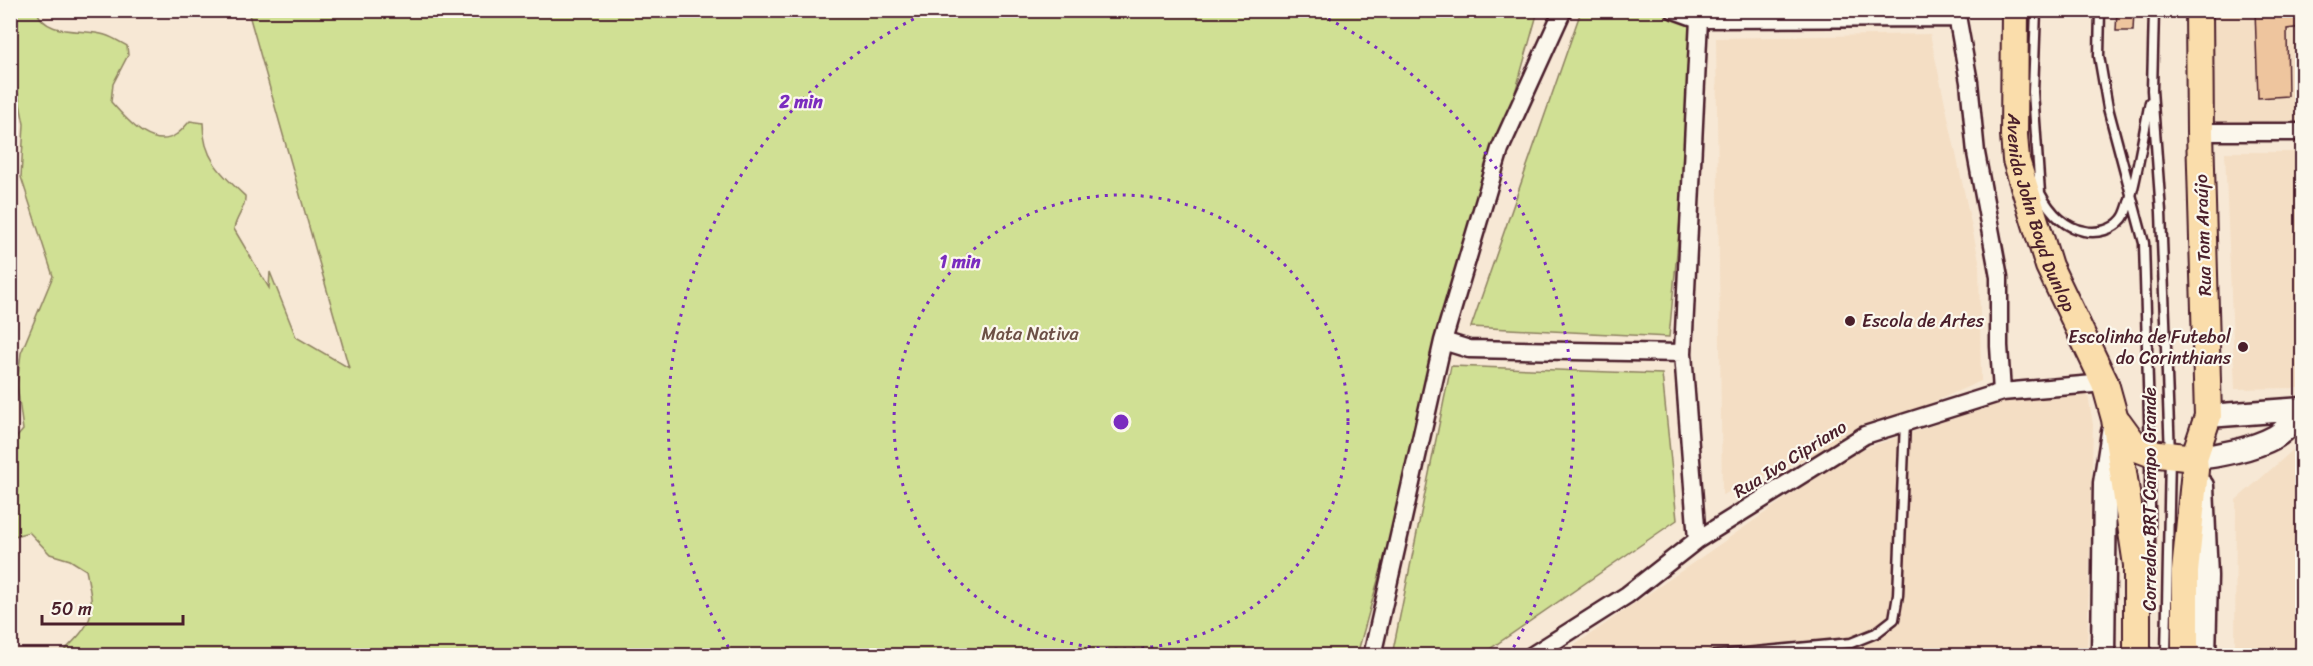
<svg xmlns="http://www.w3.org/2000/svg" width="2313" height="666" font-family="Sriracha,sans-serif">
<rect width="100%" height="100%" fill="#f7e8d5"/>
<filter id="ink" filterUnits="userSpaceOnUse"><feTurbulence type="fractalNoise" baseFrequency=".0167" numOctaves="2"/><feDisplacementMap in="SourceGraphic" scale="12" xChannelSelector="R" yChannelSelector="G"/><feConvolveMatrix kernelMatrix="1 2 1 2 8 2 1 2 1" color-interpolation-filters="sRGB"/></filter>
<g filter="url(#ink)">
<path fill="#f4dec4" d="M2214 11H2302V121L2213 123Z
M1930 34 1979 260 1981 381 1722 495 1716 38Z
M2225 152H2302V388L2235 389Z
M2088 394 2093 425 2087 655 1559 656 1851 453 2010 399Z
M2302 442V655H2235L2236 500Z"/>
<path fill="#d0e094" stroke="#8d8060" stroke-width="1.5" d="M11 11H37C45 37 84 28 105 35 112 37 120 42 127 46L128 55 113 84 111 102C126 118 152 152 177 134 182 131 186 125 190 121L203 123C203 158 221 174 245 196 246 209 236 216 234 229L269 288 270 272 296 337 349 368 248 11H1538L1357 655H60C95 620 96 618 86 570L70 560 50 554 29 532 11 537V444L23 430 17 385 21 353 53 276 21 177 24 124 11 58Z
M1581 11H1656L1699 19 1669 337 1471 327Z
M1451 366 1662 374 1677 520 1481 655H1392Z"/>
<path fill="#eec59e" stroke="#4a1f2b" stroke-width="1.5" d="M2117 10H2134L2133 31H2116Z
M2255 10H2302V27L2287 29 2288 96 2258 98Z"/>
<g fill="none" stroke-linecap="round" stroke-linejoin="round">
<defs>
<path id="lane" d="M2036 10 2033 92 2040 193C2049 210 2063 227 2084 231 2097 234 2113 230 2122 219 2133 207 2145 123 2150 102
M2100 10 2099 56 2108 108 2144 243 2150 453V571
M2154 10 2152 90 2161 212 2170 455 2166 656
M1712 656 1851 643 1876 633 1894 619 1898 595 1905 422"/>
<path id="street" d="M1674 10 1699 19 1956 18
M1956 10 1969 82 1976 153 1999 277V346L2002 392
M2200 132H2302
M1443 341 1469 349 1683 353
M1697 540 1683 353 1699 19
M1372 656 1443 341 1500 149 1563 10
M1531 656 1627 595 1697 540 1865 435 2002 392 2105 383"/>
<path id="secondary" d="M2208 416 2302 409
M2194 458C2218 456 2253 449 2275 437 2285 431 2294 420 2302 412
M2202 486 2206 576 2204 656
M2103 656 2105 483 2113 432"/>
<g id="primary">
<path id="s1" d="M2015 10 2014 135 2016 160 2049 266 2105 383 2115 419 2137 565V656"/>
<path d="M2118 422 2137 448 2150 453 2194 458"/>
<path d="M2185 656V572L2195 470 2194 458 2208 416 2200 132 2199 10"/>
</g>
</defs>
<use href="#lane" stroke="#4a1f2b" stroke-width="13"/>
<use href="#street" stroke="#4a1f2b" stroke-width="21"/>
<use href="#secondary" stroke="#4a1f2b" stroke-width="27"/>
<use href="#primary" stroke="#4a1f2b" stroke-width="30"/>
<use href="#lane" stroke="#fbf7ec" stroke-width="8"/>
<use href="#street" stroke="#fbf7ec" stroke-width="16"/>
<use href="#secondary" stroke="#fbf7ec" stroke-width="22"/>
<use href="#primary" stroke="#faddab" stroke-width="26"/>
</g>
</g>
<g fill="none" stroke="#7b2cbf" stroke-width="3" stroke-dasharray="3 6">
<circle cx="1121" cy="422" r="227"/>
<path d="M733 655A453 453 0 0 1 930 11M1312 11A453 453 0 0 1 1509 655"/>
</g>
<g fill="#4a1f2b" stroke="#fbf7ec" stroke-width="2">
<circle cx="1850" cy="321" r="6"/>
<circle cx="2243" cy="347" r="6"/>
</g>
<g text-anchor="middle" stroke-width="4.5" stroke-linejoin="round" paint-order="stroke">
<g font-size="18" fill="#4a1f2b" stroke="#fbf7ec">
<text dy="6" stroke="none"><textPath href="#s1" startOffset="207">Avenida John Boyd Dunlop</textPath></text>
<text transform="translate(2203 235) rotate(-92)" y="6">Rua Tom Araújo</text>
<text transform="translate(1790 459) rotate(-32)" y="6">Rua Ivo Cipriano</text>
<text transform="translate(2150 499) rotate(-90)" y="6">Corredor BRT Campo Grande</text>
</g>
<g font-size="18" fill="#4a1f2b" stroke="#fbf7ec" text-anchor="start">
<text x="1862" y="327">Escola de Artes</text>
<text x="2231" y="343" text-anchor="end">Escolinha de Futebol<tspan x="2231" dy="21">do Corinthians</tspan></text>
</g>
<g font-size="18" fill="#6c4f45" stroke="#fbf7ec">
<text x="1030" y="340">Mata Nativa</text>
</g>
</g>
<circle cx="1121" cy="422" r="9" fill="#7b2cbf" stroke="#fbf7ec" stroke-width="3"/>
<g font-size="18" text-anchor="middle" font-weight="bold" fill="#7b2cbf" stroke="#fbf7ec" stroke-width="4.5" stroke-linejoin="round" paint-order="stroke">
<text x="801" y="108">2 min</text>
<text x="960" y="268">1 min</text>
</g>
<rect width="2313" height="666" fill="none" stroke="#fbf7ec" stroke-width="36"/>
<rect x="18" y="18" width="2277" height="630" fill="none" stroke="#4a1f2b" stroke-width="2" filter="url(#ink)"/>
<path d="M42 615v9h141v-9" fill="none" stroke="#4a1f2b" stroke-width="3"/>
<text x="51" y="615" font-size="18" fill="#4a1f2b" stroke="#fbf7ec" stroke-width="4.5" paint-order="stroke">50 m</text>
</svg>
